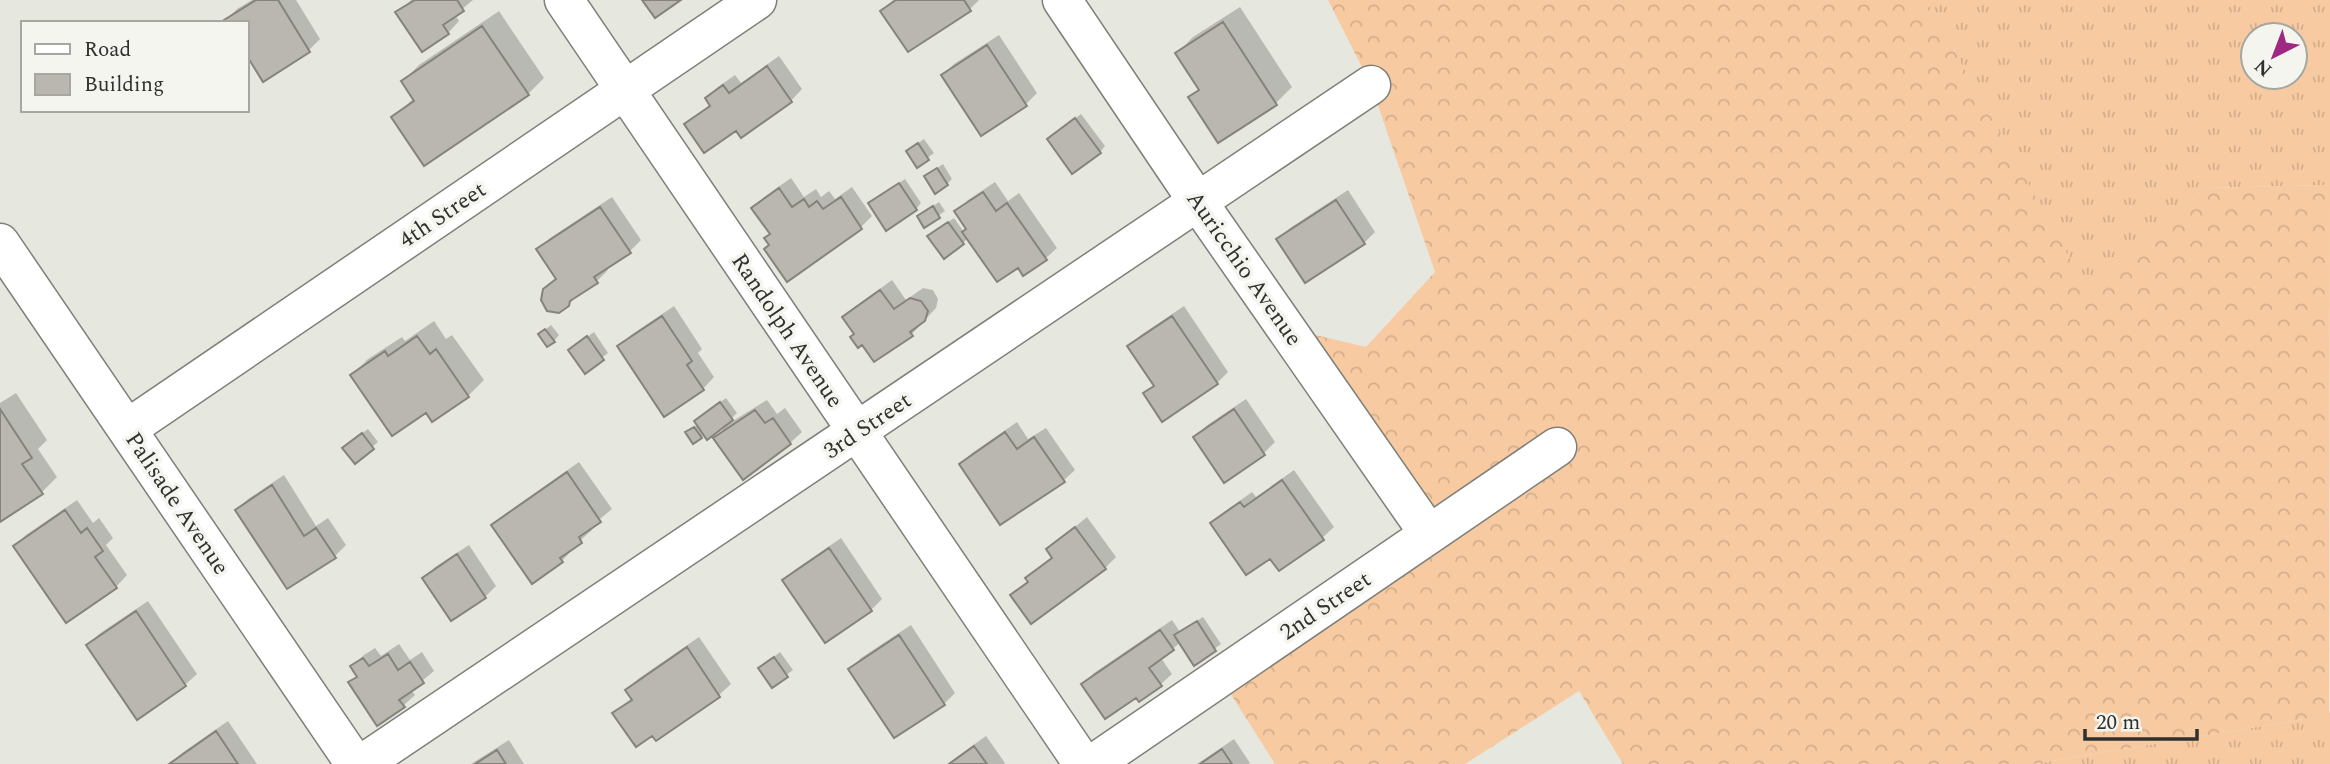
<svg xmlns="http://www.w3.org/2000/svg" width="2330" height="764" font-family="Spectral,serif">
<defs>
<pattern id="grass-tufts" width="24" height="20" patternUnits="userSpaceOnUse" patternTransform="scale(1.75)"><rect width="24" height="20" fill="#f7caa2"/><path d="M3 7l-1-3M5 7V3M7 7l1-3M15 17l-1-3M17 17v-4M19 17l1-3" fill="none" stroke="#d4ae8c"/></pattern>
<pattern id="forest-crowns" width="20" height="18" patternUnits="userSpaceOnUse" patternTransform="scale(1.75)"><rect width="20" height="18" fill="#f7caa2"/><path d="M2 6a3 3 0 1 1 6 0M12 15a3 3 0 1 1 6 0" fill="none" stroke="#d4ae8c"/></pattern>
</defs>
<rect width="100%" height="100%" fill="#e6e8e0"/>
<path fill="url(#grass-tufts)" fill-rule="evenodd" d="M1926 0H2330V185L2205 188 2088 292ZM2253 35H2295V77H2253Z
M2330 711V764H2033L2328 715Z"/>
<path fill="url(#forest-crowns)" d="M1328 0H1926L2088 291 2205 188 2330 185 2329 715 2033 764H1623L1579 691 1465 764H1275L1220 677 1429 534 1286 328 1366 347 1435 272 1371 85Z"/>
<path fill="#0003" d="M252 0H296L320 39 309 50 263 79 247 53V23L226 20 237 9Z
M411 0H473L455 15 459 21 448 33 398 13Z
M893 0H979L970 9 882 11Z
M1240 7 1292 87 1276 103 1218 141 1190 97 1200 88 1177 53 1193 37Z
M499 11 544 78 528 94 393 117 414 98 403 81 419 65Z
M999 35 1037 93 1026 104 981 133 943 75 954 64Z
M779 56 802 89 791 101 742 135 737 128 686 125 711 104 707 98 718 87 735 75 741 83Z
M1081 114 1105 146 1100 152 1055 134Z
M924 139 934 153 918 165 914 146Z
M943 164 952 179 947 184 926 176Z
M791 178 804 197 816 189 821 197 829 191 835 199 852 187 872 216 861 227 787 279 771 245V233L753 208 764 197Z
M905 179 921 203 916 209 871 203Z
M995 182 1008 201 1019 193 1057 248 1045 259 1019 265 968 238 963 243 935 231 954 218 964 232 968 228 957 212 968 200Z
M1348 190 1375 232 1364 243 1278 239 1290 228Z
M612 197 641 240 630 251 606 267 608 270 597 281 580 293 568 305 544 289 557 277 538 250 550 238Z
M939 202 945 211 925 225 919 216Z
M892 280 906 300 923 288 933 290 938 299 936 308 912 334 856 333 845 317 856 306Z
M674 306 702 349 698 353 714 377 703 389 665 414 620 346 631 335Z
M1184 306 1228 372 1217 383 1146 393 1155 384 1129 346 1141 335Z
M434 321 446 339 452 335 484 380 468 396 427 411 352 375 368 359 402 337 405 341Z
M551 325 559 335 554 341 540 334Z
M594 332 608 353 585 371 576 345Z
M16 393 47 440 38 449 57 477 41 493 0 520V403Z
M726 398 737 413 729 421 701 437 688 432 698 424 701 416Z
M1246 399 1275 442 1264 453 1225 480 1195 437 1206 426Z
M767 400 777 414 785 408 802 432 790 443 743 477 715 438 728 424Z
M1017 422 1028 439 1046 428 1075 470 1063 481 961 464 972 453Z
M368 429 378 442 355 461 350 442Z
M579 462 612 509 590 527 592 530 572 548 573 549 562 561 532 581 494 525 505 514Z
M1294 470 1334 527 1322 538 1270 556 1213 524 1224 512 1252 492 1256 497Z
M284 475 316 526 328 518 346 545 335 556 237 510 248 499Z
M77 500 93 523 99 518 113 538 106 545 127 575 116 587 15 546 26 535Z
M1087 517 1116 557 1105 568 1012 595 1029 580 1028 578 1039 567 1053 556 1048 549Z
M841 538 882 599 871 610 784 580 796 569Z
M469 545 496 586 485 597 424 578 435 567Z
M148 601 197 674 185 685 137 717 88 645 99 634Z
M1203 617 1221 644 1195 663 1181 642 1161 658 1172 674 1160 685 1137 695 1083 684 1094 673 1172 620 1180 632Z
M911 625 955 693 944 704 850 669 861 658Z
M699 637 731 684 719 695 656 739 653 734 614 713 632 698 627 690 638 679Z
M399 644 410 660 422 652 434 671 411 690 415 695 403 706 351 682 358 675 352 666 364 655 375 648 381 656Z
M780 652 793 670 772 686 760 668Z
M228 721 257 764H171L182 753Z
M986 736 1005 763 1004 764H947Z
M1234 739 1250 763 1248 764H1197Z
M509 740 524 764H471Z"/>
<path fill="#bab7b0" stroke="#85837c" stroke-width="2" d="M256 0H278L310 52 263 82 247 56V23H226L224 20Z
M415 0H457L464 11 443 25 449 34 422 52 395 12Z
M642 0H681L655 18Z
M896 0H964L971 11 908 52 880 11Z
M1223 22 1277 105 1218 143 1188 97 1199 90 1175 53Z
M482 26 529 95 424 166 391 117 414 101 401 81Z
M987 45 1027 106 981 136 941 75Z
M767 66 792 102 741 138 736 131 704 153 684 124 710 106 705 98 723 85 729 93Z
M1075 118 1101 153 1072 174 1047 139Z
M918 143 929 160 917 168 906 151Z
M937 168 948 185 935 194 924 176Z
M899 183 917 210 886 231 868 203Z
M779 188 792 207 804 199 809 207 817 201 823 209 841 197 862 229 787 282 764 249 769 245 764 238 770 234 751 208Z
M983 192 996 211 1007 203 1047 260 1023 276 1018 268 997 282 962 232 966 229 954 211Z
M1336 200 1365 244 1305 283 1276 239Z
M933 206 940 218 924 228 917 216Z
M600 207 631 253 594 277 598 283 570 301 569 306 559 313 547 311 541 300 543 289 556 279 536 249Z
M948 222 964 244 944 259 927 236Z
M880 290 894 309 910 298 921 301 928 311 925 321 910 332 913 336 874 362 862 345 858 348 850 337 854 334 842 317Z
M662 316 692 361 687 365 704 390 664 417 617 346Z
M1172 316 1218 384 1162 422 1143 393 1154 386 1127 346Z
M545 329 555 342 547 347 538 334Z
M417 336 430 354 436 349 469 397 432 422 426 413 392 436 350 375 385 351 388 356Z
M587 336 604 360 585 374 568 350Z
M720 402 733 420 707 440 694 421Z
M0 409 32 458 22 464 43 494 0 522Z
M1234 409 1265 455 1224 483 1193 437Z
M755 410 765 423 773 418 791 444 743 480 713 438Z
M694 427 702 438 693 444 685 432Z
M1005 432 1017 449 1034 437 1065 482 1000 525 959 464Z
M362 433 374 449 355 464 342 448Z
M567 472 601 522 579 537 582 543 560 558 563 562 532 584 491 525Z
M1282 480 1324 540 1279 571 1270 559 1246 575 1210 523 1240 502 1244 507Z
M272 485 304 536 316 528 336 558 287 589 235 510Z
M65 510 81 533 87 528 103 551 95 557 117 588 66 623 13 546Z
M1075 527 1106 569 1031 624 1010 595 1028 582 1025 578 1052 558 1046 549Z
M829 548 872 611 825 643 782 580Z
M457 554 486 598 451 621 422 578Z
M136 611 186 686 137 720 86 645Z
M1197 621 1216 651 1194 666 1174 635Z
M1160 630 1174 650 1149 668 1162 686 1139 702 1136 698 1105 719 1081 684Z
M899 635 945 705 894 738 848 669Z
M687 647 720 697 656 741 652 736 636 747 612 713 632 700 625 690Z
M388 654 398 670 410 662 424 683 399 700 405 707 377 726 348 682 357 677 350 666 363 658 369 666Z
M774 657 788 677 772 688 758 668Z
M216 731 238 764H169Z
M974 746 987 764H949Z
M1222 749 1232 764H1200Z
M497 750 506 764H475Z"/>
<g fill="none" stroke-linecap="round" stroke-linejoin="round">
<defs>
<path id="minor" d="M564 0 1083 764
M1062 0 1198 202 1429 534
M0 243 355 764
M127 429 757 0
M362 764 1371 85
M1093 764 1557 447"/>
</defs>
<use href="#minor" stroke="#7d7f78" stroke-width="41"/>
<use href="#minor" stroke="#fff" stroke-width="38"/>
</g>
<g text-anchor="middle" stroke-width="7" stroke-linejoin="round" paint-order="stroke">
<g font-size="23" fill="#30312e" stroke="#f3f5ee">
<text transform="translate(442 214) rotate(-34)" y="8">4th Street</text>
<text transform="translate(1245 268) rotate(55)" y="8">Auricchio Avenue</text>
<text transform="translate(788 330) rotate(56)" y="8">Randolph Avenue</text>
<text transform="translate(867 425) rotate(-34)" y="8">3rd Street</text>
<text transform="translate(178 503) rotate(56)" y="8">Palisade Avenue</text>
<text transform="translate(1325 605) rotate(-34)" y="8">2nd Street</text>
</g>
</g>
<rect x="21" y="21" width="228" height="91" fill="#f3f5ee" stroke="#a5a7a1" stroke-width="2"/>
<rect x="35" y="44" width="35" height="10" fill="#ffffff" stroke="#a5a7a1" stroke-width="2"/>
<text x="84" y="56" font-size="21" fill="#30312e">Road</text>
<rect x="35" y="74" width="35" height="21" fill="#bab7b0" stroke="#a5a7a1" stroke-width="2"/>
<text x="84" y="91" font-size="21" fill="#30312e">Building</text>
<g transform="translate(2274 56) rotate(222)"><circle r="33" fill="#f3f5ee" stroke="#a5a7a1" stroke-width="2"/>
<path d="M0-5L12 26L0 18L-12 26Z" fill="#9e2882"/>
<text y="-10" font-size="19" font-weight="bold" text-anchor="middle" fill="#30312e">N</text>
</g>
<path d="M2085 729v10h112v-10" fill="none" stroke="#30312e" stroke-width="3.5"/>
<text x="2096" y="729" font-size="21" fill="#30312e" stroke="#f3f5ee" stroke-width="5" paint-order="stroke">20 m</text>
</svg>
